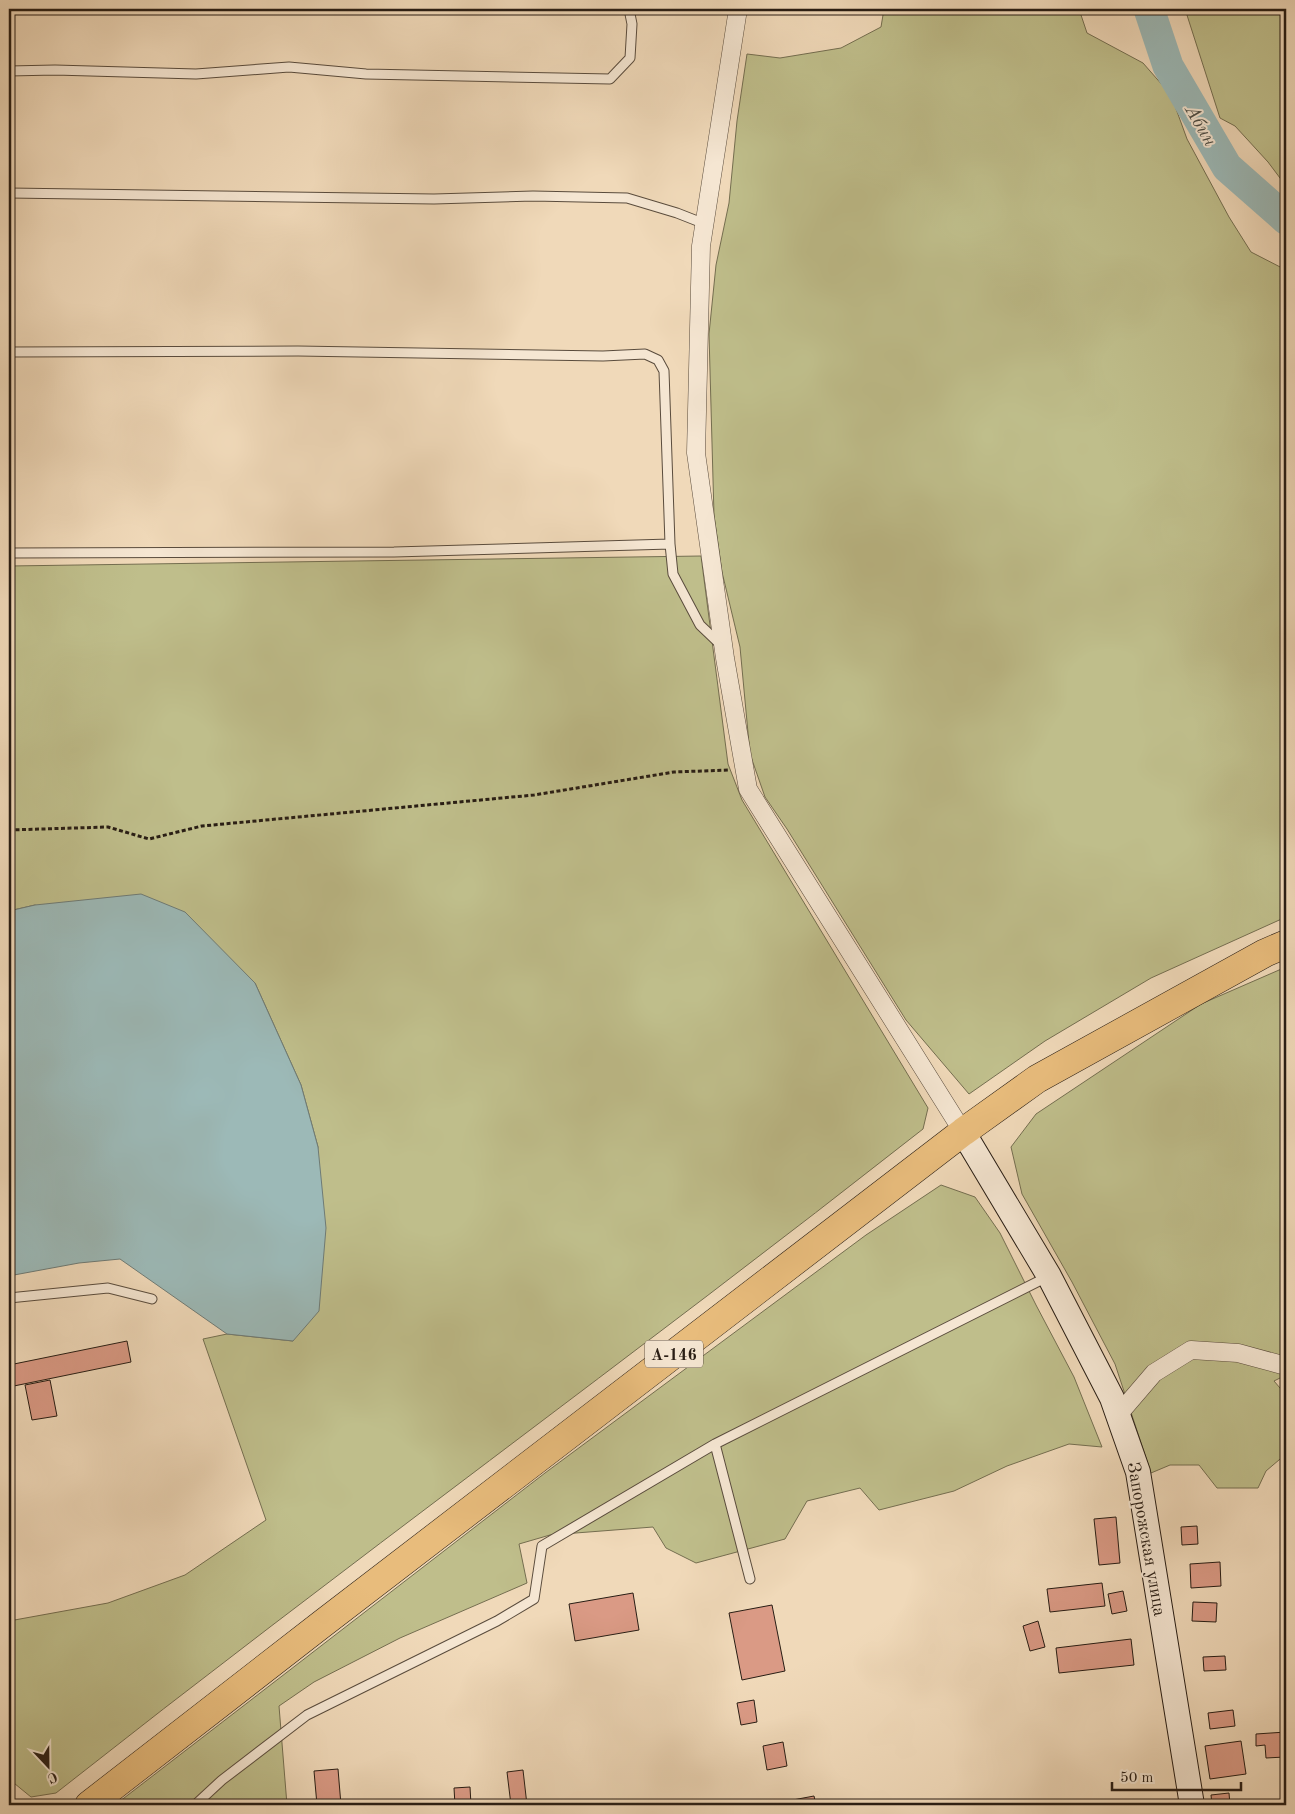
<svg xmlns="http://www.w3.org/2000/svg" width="1295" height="1814" font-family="'Old Standard TT',serif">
<rect width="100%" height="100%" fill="#f0d9b9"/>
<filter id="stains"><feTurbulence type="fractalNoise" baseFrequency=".004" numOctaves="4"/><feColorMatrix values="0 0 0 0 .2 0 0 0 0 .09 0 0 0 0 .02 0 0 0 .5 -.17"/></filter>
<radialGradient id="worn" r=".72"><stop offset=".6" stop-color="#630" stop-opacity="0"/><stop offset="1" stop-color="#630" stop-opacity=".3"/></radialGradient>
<path fill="#bfbe8b" stroke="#746e50" d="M884 9H1079L1087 33 1143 63 1171 95 1187 139 1229 217 1251 252 1286 270V917L1151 978 1045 1041 969 1094 906 1020 787 829 765 797 750 754 740 647 722 572 714 515 709 334 716 265 729 203 737 121 747 54 780 58 841 48 881 27Z
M1200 9H1286V186L1268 162 1235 126 1220 118 1186 12Z
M701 556 728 764 742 800 928 1108 923 1129C637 1354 342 1567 56 1793L31 1797 9 1779V1621L108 1603 185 1575 266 1520 203 1339 227 1334 293 1341 318 1147 301 1085 255 983 35 905 9 911V566Z
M1286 967V1375L1274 1381 1286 1395V1454L1266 1471 1258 1488H1217L1199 1465H1170L1151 1473 1115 1364 1072 1282 1022 1194 1011 1147 1036 1114 1201 1004Z
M941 1185 975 1197 1000 1233 1036 1305 1074 1377 1102 1447 1069 1444 1007 1466 954 1491 879 1510 860 1488 807 1501 785 1539 696 1563 666 1548 653 1527 550 1535 519 1544 527 1583 400 1638 314 1682 279 1706 287 1805H115L545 1473 866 1235Z"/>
<path fill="#9cb9b7" stroke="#6e7b76" d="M141 894 185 912 255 983 301 1085 318 1147 326 1228 319 1311 293 1341 227 1334 120 1259 79 1263 14 1275 9 1255V911L35 905Z"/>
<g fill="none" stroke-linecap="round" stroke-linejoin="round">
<path stroke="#9cb9b7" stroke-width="31" d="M1149 9 1168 66 1227 167 1286 219"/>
</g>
<path fill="#da9a85" stroke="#281d14" d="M127 1341 131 1362 9 1387V1365Z
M50 1380 57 1416 32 1420 25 1385Z
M1116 1517 1120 1563 1099 1565 1094 1519Z
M1197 1526 1198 1544 1182 1545 1181 1527Z
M1220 1562 1221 1586 1191 1588 1190 1564Z
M1102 1583 1105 1606 1050 1612 1047 1589Z
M1123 1591 1127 1611 1112 1614 1108 1594Z
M633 1593 639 1630 575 1641 569 1604Z
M1193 1602 1217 1603 1216 1622 1192 1621Z
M772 1605 785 1671 742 1680 729 1613Z
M1038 1621 1045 1647 1030 1651 1023 1626Z
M1131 1639 1134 1665 1059 1673 1056 1648Z
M1225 1656 1226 1670 1204 1671 1203 1657Z
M754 1700 757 1722 741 1725 737 1703Z
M1233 1710 1235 1726 1210 1729 1208 1713Z
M1286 1732V1776L1285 1757 1266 1758 1265 1745 1256 1746V1734Z
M1241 1741 1246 1774 1210 1779 1205 1746Z
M783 1742 787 1766 767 1770 763 1746Z
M338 1769 341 1805H317L314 1771Z
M523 1770 527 1805H511L507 1772Z
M470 1787 471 1805H455L454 1788Z
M1229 1793 1230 1805 1256 1802 1257 1805H1212L1211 1795Z
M814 1796 816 1805H783L782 1802Z"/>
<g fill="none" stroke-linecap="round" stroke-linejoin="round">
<defs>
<path id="service" d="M9 71 55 70 196 74 289 67 366 74 610 79 630 58 632 24 629 9
M9 193 434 199 533 196 627 198 677 213 705 224
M9 352 298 351 603 356 645 354 658 360 664 371 670 544 673 574 700 625 722 646
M9 553 394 552 670 544
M9 1298 108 1288 152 1299
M715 1444 750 1579
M195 1805 222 1780 307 1715 497 1621 534 1599 542 1546 715 1444 1049 1276"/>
<path id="minor" d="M738 9 701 246 696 453 725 658 748 789 963 1132
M1118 1415 1154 1373 1191 1350 1238 1353 1286 1366"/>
<path id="secondary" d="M963 1132 1049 1276 1112 1398 1138 1472 1192 1805"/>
<path id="trunk" d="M89 1805 322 1624 963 1132 1037 1079 1265 953 1286 944"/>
</defs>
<use href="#service" stroke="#5a4c3d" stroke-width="11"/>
<use href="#minor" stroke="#5a4c3d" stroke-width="19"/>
<use href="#secondary" stroke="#281d14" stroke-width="26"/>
<use href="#trunk" stroke="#281d14" stroke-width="29"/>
<path stroke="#281d14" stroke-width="3" stroke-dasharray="4 2.5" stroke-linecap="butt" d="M9 830 108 827 149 839 202 826 534 795 674 772 729 770"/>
<use href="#service" stroke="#f5e6d2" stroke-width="9"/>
<use href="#minor" stroke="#f5e6d2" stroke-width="18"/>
<use href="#secondary" stroke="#f5e6d2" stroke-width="24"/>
<use href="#trunk" stroke="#e8bc7c" stroke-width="28"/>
</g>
<g text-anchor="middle" stroke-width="4" stroke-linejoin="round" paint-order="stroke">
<rect fill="#f5e6d2" stroke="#66594d" stroke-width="1" x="645" y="1340.5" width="58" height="27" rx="4"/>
<g font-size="16" font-weight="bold" fill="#281d14">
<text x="674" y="1360">А-146</text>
</g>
<g font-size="18" fill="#281d14" stroke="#f5e6d2">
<text transform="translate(1147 1539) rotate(80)" y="6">Запорожская улица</text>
</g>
<g font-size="19" font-style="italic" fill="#4b4c45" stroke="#f5e6d2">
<text transform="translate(1202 125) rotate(60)" y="7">Абин</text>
</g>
</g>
<rect width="1295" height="1814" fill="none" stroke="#f0d9b9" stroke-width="30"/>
<rect x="10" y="10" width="1275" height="1794" fill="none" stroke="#281d14" stroke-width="2.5"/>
<rect x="15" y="15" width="1265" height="1784" fill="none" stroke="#281d14"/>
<g transform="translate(48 1766) rotate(158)" stroke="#f5e6d2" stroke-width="4" paint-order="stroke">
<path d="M0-4L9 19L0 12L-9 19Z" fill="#281d14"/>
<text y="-8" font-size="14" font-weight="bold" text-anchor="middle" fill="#281d14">С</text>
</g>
<path d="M1112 1782v8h129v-8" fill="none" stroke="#281d14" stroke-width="2.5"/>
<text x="1120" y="1782" font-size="15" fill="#281d14" stroke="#f5e6d2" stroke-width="4" paint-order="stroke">50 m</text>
<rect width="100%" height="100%" filter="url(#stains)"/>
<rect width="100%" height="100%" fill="url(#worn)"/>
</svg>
